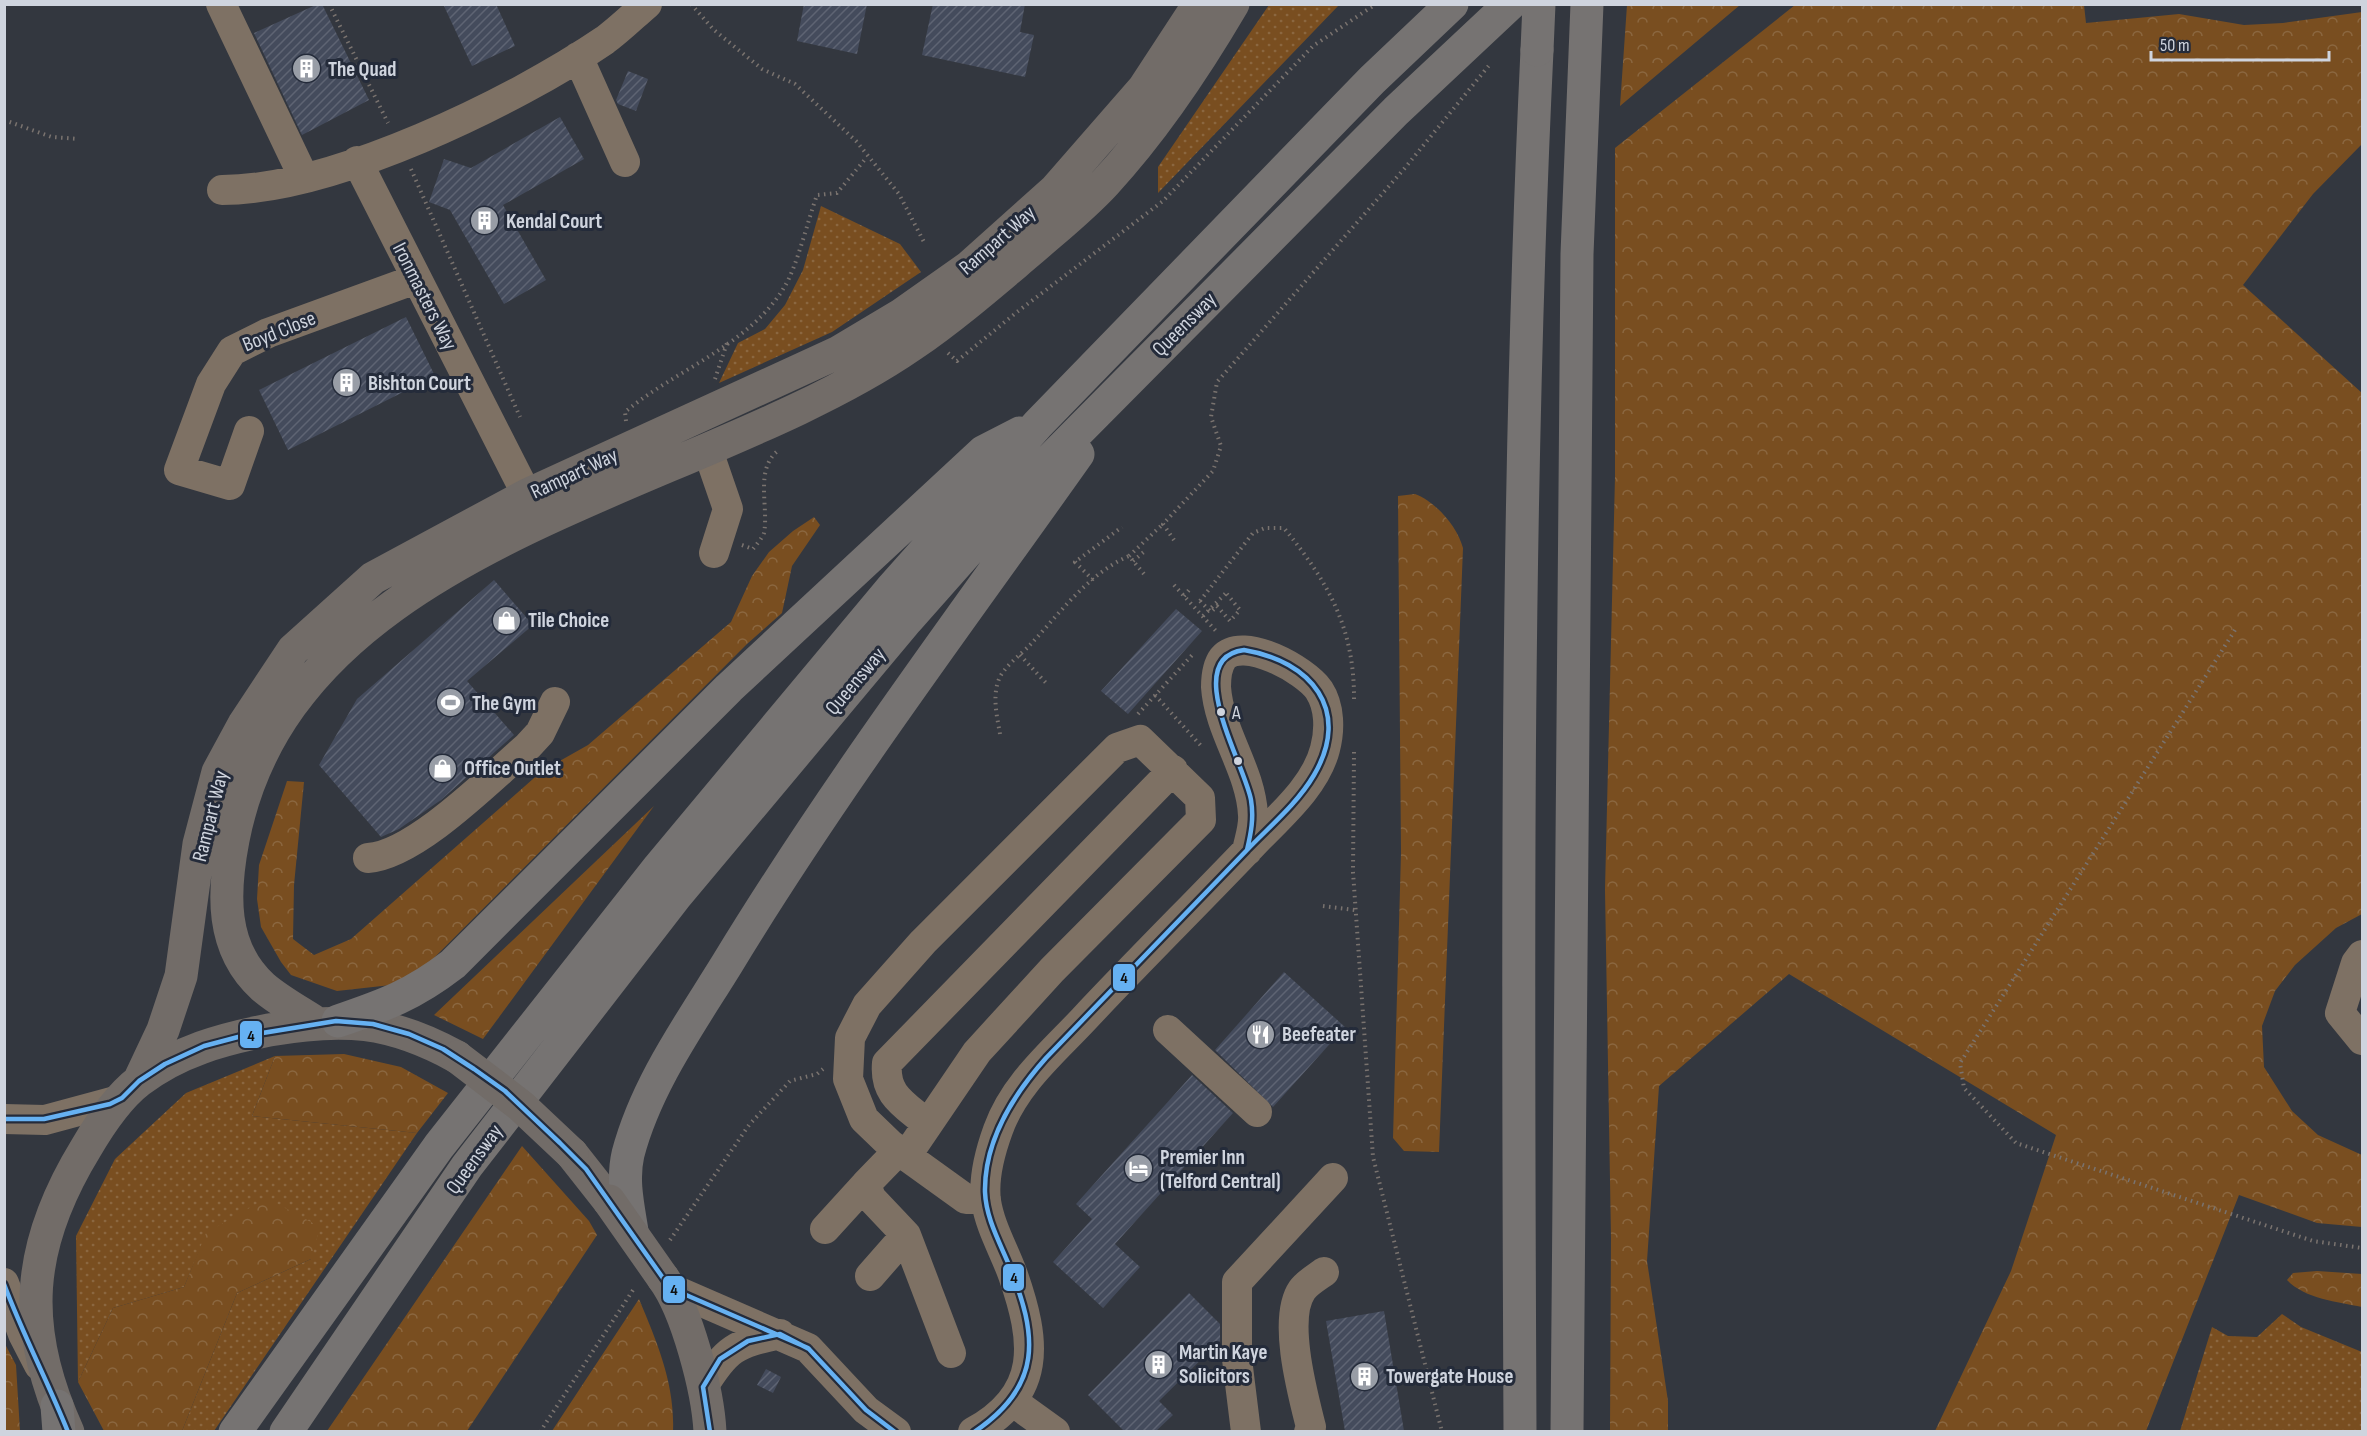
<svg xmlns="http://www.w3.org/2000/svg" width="2367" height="1436" font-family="'Sofia Sans Condensed',sans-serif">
<defs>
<pattern id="grass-dots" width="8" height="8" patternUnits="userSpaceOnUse" patternTransform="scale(1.5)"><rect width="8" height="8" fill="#794e20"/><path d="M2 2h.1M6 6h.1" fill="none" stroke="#8b6740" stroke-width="1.8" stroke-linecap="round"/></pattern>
<pattern id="forest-crowns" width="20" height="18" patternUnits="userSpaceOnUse" patternTransform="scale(1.5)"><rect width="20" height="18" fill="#794e20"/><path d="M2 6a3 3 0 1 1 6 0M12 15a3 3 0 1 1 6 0" fill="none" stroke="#8b6740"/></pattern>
<pattern id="building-hatch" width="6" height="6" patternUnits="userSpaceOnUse" patternTransform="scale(1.5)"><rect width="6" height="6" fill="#444b5c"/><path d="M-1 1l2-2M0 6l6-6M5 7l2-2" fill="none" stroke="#5e6473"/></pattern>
</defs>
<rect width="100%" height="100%" fill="#33373f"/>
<path fill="url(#grass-dots)" d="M1269 5H1339L1158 193V167Z
M821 206 900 244 921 272 832 332 719 383 738 343 765 329 785 305 803 270Z
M275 1056 252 1116 417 1133 214 1431H182L237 1293 311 1259 207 1233 184 1287 113 1308 78 1382 76 1236 115 1159 186 1093Z
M2282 1314 2301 1327 2362 1352V1431H2180L2212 1327 2228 1336 2257 1337Z"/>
<path fill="url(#forest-crowns)" d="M1627 5V4L1740 5 1620 106Z
M1795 5H2084L2086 23 2179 14 2244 25 2283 23 2362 12V144L2313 194 2243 285 2362 393V914L2336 928 2295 965 2275 991 2262 1026 2264 1067 2292 1111 2318 1135 2362 1155V1227L2317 1223 2239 1195 2146 1431H1935L2011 1271 2056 1135 1789 974 1659 1086 1647 1261 1668 1401V1431H1610L1611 1238 1605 890 1615 477V148Z
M1415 494C1436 502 1457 526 1463 548L1439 1152 1404 1151 1393 1138 1401 853 1398 496Z
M814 517 820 525 792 566 782 613 747 644 409 983 337 991 291 975 281 962 261 927 257 899 259 865 287 781 304 782 294 885 293 939 314 955 351 939 542 771 588 745 731 622 752 576 769 552 793 531Z
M654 806 483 1039 434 1015Z
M344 1054 401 1067 448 1093 417 1133 252 1116 275 1056Z
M522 1146 589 1221 597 1235 467 1431H327Z
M267 1198 320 1227 311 1259 237 1293 182 1431H104L78 1382 113 1308 184 1287 206 1233Z
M2317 1271 2362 1274V1307C2338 1302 2305 1299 2287 1280L2293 1273Z
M639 1299C657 1342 675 1384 673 1431H552Z
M4 1342 16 1365 20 1431H5Z"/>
<path fill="url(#building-hatch)" d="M318 4H322L369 100 302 135 254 33Z
M443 4H496L515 46 472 66Z
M804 4H867L857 54 797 41Z
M933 4H1025L1020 32 1034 35 1025 77 922 55Z
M628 71 648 79 636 111 618 104 616 100Z
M560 117 584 159 503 205 546 280 504 304 450 210 429 202 444 159 471 168Z
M406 317 435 376 288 450 259 390Z
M494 580 533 625 467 681 514 735 441 800 399 829 381 837 319 765 357 699Z
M1176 609 1202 631 1128 714 1101 691Z
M1284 972 1345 1027 1273 1107 1215 1050Z
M1192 1075 1233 1113 1115 1244 1140 1267 1103 1308 1053 1262 1092 1219 1076 1204Z
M1189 1293 1220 1324V1341L1159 1401 1173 1415 1156 1431H1124L1088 1395Z
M1384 1311 1404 1431H1345L1326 1321Z
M766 1369 781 1377 773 1393 757 1385Z"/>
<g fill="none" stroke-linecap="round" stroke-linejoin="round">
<path stroke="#7a736f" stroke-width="4" stroke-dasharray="1.5 4.5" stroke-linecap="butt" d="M329 4 388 123
M691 4 714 30 762 69 795 84 856 141 899 194 924 242
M4 120 52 137 79 139
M411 169 520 417
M948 353 957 361 1017 312 1163 201 1313 46 1376 4
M715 379 727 343
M626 421 625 412C675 370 750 345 785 286 797 266 808 220 817 195L837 193 867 157
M1174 540 1163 524 1213 471 1221 446 1211 417 1217 382 1404 169 1491 63
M742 545 753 549C757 544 762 538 764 533 769 507 754 468 779 450
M1129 556 1163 524
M1133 561 1145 551
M1093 580 1075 562 1122 527
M1174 585 1216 631
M1184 596 1189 590
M1200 601 1253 533 1265 528H1284C1329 583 1355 629 1354 702
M1203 616 1226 593
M2235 630 1960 1063 1964 1088 2016 1143 2313 1241 2362 1248
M1020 655 1046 683
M1155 695 1203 748
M1138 714 1194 653
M1000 734C997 716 992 697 999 679 1004 667 1021 654 1030 645 1059 614 1089 573 1129 556L1144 574
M1354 752 1353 872 1373 1157 1442 1432
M1323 906 1355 910
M670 1240 749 1125 790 1081 817 1074 823 1069
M540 1432 635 1287"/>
<path stroke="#7e7164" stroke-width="30" d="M221 4 304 178
M578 57 625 162
M357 161 527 495
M222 190C333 190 514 102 605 40 620 29 633 16 647 4
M249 431 230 485 179 470 211 384 232 351 268 333 416 279
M708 451 728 509 714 553
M368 858C415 855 490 779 528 746L540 733 555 702
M2362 955 2356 963 2340 1013 2362 1040
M1168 1030 1257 1112
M4 1119 45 1120 119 1100
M926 1123C904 1104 884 1095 887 1063L1173 770
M899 1150 866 1184 871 1198 906 1235 951 1353
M907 1155 977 1052 1052 970 1201 820 1200 798 1140 740 1117 748 923 942 867 1005 850 1038 848 1079 864 1119 891 1145 966 1199H986
M825 1229 866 1184
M870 1276 906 1235
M4 1283 23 1334 39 1365
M670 1288 808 1348 866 1410 896 1432
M703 1387C727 1348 735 1344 780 1334
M1012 1401 1055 1432
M973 1432C1043 1394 1036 1341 1013 1275 1004 1250 990 1227 986 1201 983 1177 990 1152 998 1130 1014 1085 1051 1054 1083 1020 1140 959 1199 901 1256 841 1281 815 1316 785 1325 749 1330 730 1330 707 1319 690 1305 670 1243 635 1223 658 1217 666 1216 678 1216 687 1219 732 1251 770 1253 815 1254 827 1249 840 1247 851
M1246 1432 1237 1359V1282L1333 1178
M1309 1432 1311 1427C1303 1395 1282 1319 1302 1290 1307 1283 1317 1277 1324 1272"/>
<path stroke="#726c68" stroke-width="33" d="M315 1022C298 1011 278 1000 263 987 220 948 223 892 233 840 291 538 696 494 912 345 953 317 991 284 1029 252 1054 230 1082 208 1105 183 1154 130 1196 67 1233 4
M139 1081 163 1030 181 976 199 844 218 772 244 724 293 650 373 578 527 495 839 352 901 315 969 267 1055 190 1144 88 1199 4
M572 1154 609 1201
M663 1278C687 1310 708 1391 710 1432
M68 1432C20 1327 26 1246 86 1148 100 1124 117 1098 139 1081 178 1051 223 1039 269 1030 343 1017 390 1020 457 1057"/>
<path stroke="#767372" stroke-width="33" d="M338 1021C385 1005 413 995 453 964L729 688 983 452 1020 433
M632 1231C628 1206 622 1180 628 1154 646 1085 690 1024 727 964 834 788 959 622 1078 454
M57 1406 59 1432
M235 1432 439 1146 659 867 891 589 1038 424 1372 80 1452 4
M286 1432 467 1166 676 896 907 620 1037 473 1396 111 1510 4
M1520 1432C1518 971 1515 510 1537 50
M1567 1432 1577 254 1587 4"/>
<path stroke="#7a736f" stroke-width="4" stroke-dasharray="1.5 4.5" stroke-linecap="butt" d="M1200 601 1211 612 1217 606 1230 621 1240 610 1226 593"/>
<path stroke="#726c68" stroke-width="33" d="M457 1057 521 1106 572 1154
M609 1201 663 1278"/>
<path stroke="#767372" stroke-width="33" d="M1537 50 1539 4"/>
<defs>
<path id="bus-1" d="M1244 650C1311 661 1352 710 1314 775 1297 804 1270 826 1247 850 1251 833 1254 818 1251 800 1245 765 1180 658 1244 650Z
M4 1119H44L110 1104 122 1098 139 1081 165 1064 204 1046 238 1037 336 1021 373 1024 409 1034 443 1049 474 1069 505 1091 560 1143 586 1169 670 1288 808 1348 866 1410 895 1432
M4 1284C23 1335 48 1382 68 1432
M710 1432 703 1387 720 1359 748 1341 780 1334 809 1349
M974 1432C1043 1386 1038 1336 1009 1265 999 1241 986 1218 985 1192 984 1140 1013 1095 1046 1058L1247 850"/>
</defs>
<use href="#bus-1" stroke="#242b3a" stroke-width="9"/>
<use href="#bus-1" stroke="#66b1f2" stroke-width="4.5"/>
</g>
<defs>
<symbol id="building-disc" viewBox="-11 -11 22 22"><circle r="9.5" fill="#989da6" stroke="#242b3a"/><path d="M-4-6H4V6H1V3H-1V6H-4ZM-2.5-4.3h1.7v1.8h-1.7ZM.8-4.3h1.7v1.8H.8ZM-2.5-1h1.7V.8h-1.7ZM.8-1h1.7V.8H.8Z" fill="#fff"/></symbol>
<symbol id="shop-disc" viewBox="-11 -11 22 22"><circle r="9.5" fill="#989da6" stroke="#242b3a"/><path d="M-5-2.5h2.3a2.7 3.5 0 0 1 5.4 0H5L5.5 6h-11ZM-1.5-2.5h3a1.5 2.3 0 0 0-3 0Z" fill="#fff"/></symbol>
<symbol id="stadium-disc" viewBox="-11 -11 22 22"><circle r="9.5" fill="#989da6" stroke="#242b3a"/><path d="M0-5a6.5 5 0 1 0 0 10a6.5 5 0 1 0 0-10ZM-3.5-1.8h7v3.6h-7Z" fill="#fff"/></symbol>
<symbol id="restaurant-disc" viewBox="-11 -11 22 22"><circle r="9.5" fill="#989da6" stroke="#242b3a"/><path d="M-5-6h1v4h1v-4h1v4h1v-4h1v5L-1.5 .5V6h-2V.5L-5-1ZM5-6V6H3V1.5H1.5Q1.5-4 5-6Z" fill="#fff"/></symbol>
<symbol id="hotel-disc" viewBox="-11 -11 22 22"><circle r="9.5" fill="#989da6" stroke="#242b3a"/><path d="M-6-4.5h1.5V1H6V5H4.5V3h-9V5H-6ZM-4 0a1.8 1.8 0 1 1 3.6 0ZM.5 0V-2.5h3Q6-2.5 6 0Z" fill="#fff"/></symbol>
</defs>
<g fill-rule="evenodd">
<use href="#building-disc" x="290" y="52" width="33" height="33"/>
<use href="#building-disc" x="468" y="204" width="33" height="33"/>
<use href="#building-disc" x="330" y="366" width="33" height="33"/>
<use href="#shop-disc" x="490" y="604" width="33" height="33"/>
<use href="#stadium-disc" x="434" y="686" width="33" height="33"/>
<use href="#shop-disc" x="426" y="752" width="33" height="33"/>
<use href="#restaurant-disc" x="1244" y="1018" width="33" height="33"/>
<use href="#hotel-disc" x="1122" y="1152" width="33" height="33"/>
<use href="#building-disc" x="1142" y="1348" width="33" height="33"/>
<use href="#building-disc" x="1348" y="1360" width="33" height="33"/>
</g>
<g fill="#cfd4de" stroke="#242b3a" stroke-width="2">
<circle cx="1221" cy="712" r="5"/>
<circle cx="1238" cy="761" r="5"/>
</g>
<g text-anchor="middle" stroke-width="6" stroke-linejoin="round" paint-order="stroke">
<g font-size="20" fill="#cfd4de" stroke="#242b3a" text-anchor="start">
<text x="1232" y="719">A</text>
</g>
<g font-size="21" font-weight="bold" fill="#cfd4de" stroke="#242b3a" text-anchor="start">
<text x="328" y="76">The Quad</text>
<text x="506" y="228">Kendal Court</text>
<text x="368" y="390">Bishton Court</text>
<text x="528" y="627">Tile Choice</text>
<text x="472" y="710">The Gym</text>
<text x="464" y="775">Office Outlet</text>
<text x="1282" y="1041">Beefeater</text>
<text x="1160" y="1164">Premier Inn<tspan x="1160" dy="24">(Telford Central)</tspan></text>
<text x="1179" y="1359">Martin Kaye<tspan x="1179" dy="24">Solicitors</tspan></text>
<text x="1386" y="1383">Towergate House</text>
</g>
<g font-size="21" fill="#cfd4de" stroke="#242b3a">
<text transform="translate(997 240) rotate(-41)" y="7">Rampart Way</text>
<text transform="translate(425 296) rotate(63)" y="7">Ironmasters Way</text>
<text transform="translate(1184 324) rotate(-45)" y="7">Queensway</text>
<text transform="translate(279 331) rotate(-22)" y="7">Boyd Close</text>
<text transform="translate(574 473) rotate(-25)" y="7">Rampart Way</text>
<text transform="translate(855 681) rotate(-50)" y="7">Queensway</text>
<text transform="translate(210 816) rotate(-76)" y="7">Rampart Way</text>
<text transform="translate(474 1159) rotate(-54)" y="7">Queensway</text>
</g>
</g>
<g stroke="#242b3a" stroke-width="2">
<rect x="1112" y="963" width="24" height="29" rx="6" fill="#66b1f2"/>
<rect x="239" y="1020" width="24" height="29" rx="6" fill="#66b1f2"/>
<rect x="1002" y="1263" width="23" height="29" rx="6" fill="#66b1f2"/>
<rect x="662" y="1275" width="24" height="29" rx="6" fill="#66b1f2"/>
</g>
<g font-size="16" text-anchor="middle" font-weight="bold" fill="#111">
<text x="1124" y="983">4</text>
<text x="251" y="1041">4</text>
<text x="1014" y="1283">4</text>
<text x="674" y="1295">4</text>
</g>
<rect width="2367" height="1436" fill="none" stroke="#cfd4de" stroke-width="12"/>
<path d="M2151 51v9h178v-9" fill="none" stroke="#cfd4de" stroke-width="3"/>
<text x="2160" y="51" font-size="18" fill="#cfd4de" stroke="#242b3a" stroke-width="4.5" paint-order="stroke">50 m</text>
</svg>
